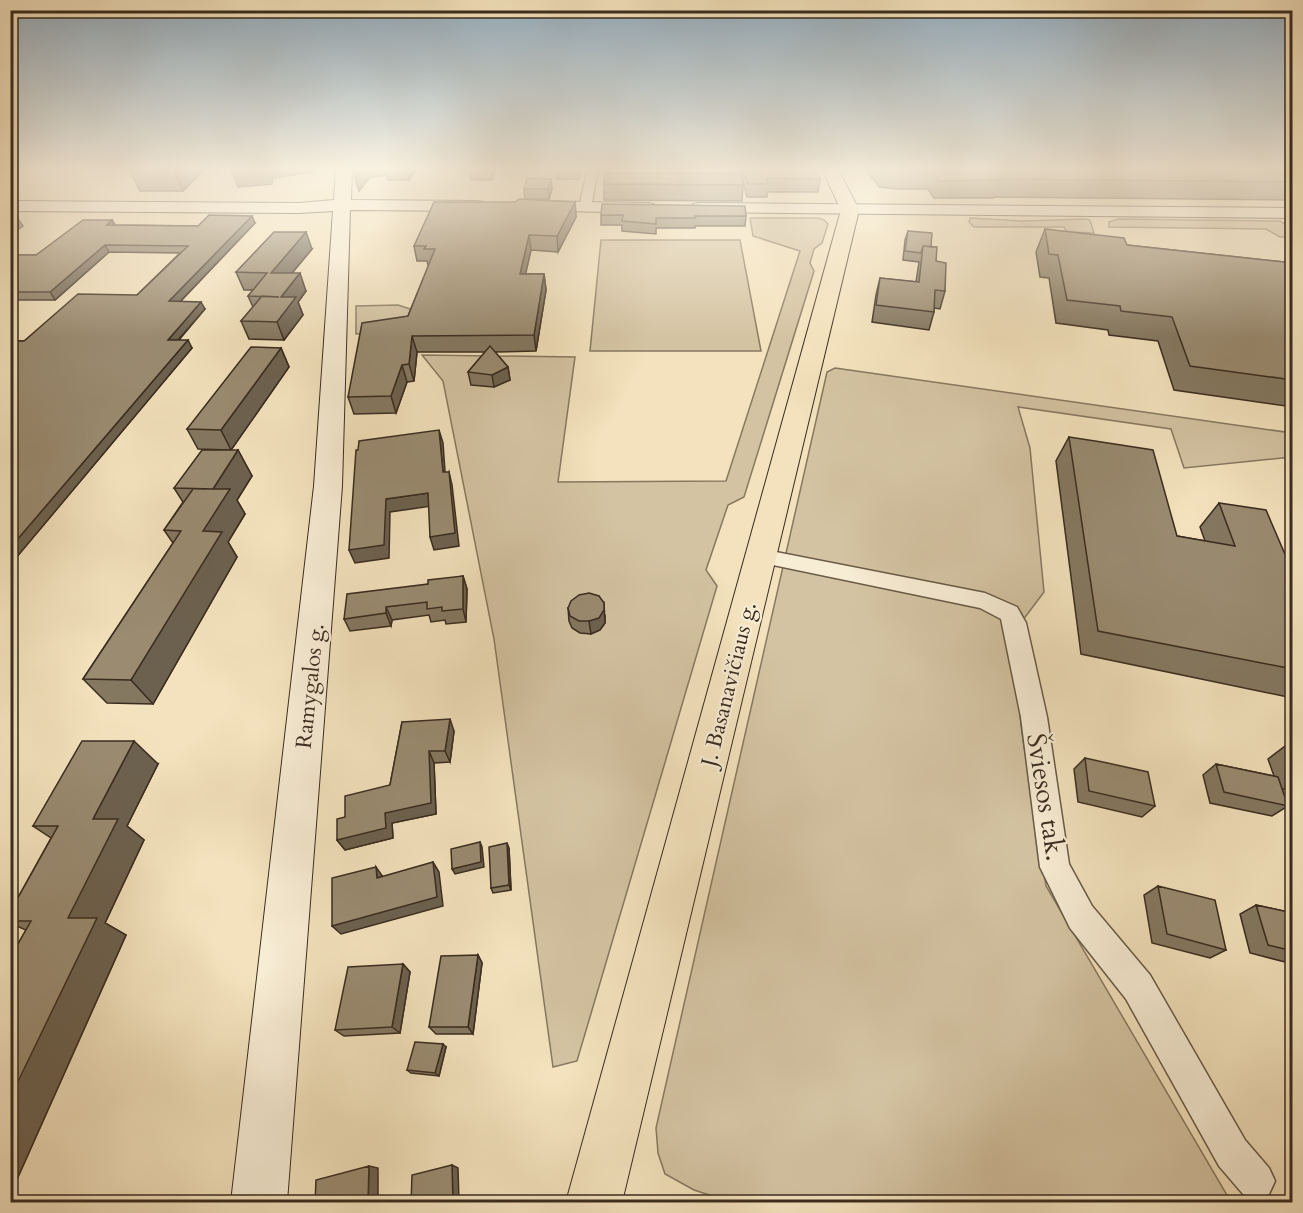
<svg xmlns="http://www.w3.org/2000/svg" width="1303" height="1213" font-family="Cardo,serif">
<rect width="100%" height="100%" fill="#f3e2bd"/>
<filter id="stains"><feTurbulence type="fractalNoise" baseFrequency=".00333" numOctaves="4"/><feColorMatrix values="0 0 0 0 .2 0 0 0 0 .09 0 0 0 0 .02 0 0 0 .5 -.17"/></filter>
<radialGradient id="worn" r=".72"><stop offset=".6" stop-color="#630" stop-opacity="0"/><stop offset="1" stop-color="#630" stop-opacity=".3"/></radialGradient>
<path fill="#d4c3a2" stroke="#877860" stroke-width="1.5" d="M750 218H818L824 220 828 224 822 243 814 249 810 263 814 271 744 497 728 505 706 570 717 586 577 1061 553 1067 494 639 443 381 422 355 575 357 558 482 726 481 800 251 753 236Z
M970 218 1022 221 1086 219 1090 220 1094 233 1067 232 1064 227H974L969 222Z
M1118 219 1280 221 1292 228V237H1280L1266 229 1109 227V222Z
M601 240H740L761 351H590Z
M398 305 410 309 423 326 414 330 356 334V306Z
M835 368 1292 433V457L1184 468 1171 429 1018 407 1030 448 1044 592 1011 636 1022 733 1046 886 1231 1202H731L694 1190 665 1174 658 1153 656 1128 827 372Z"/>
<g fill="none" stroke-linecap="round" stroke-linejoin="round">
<defs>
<path id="minor" d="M588 169H598L591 207 585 211 579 207Z
M761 549 985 593 1017 607 1026 623 1047 717 1069 864 1092 906 1150 975 1245 1140 1269 1168 1275 1181 1269 1194 1256 1200 1243 1194 1219 1166 1126 999 1070 928 1040 867 1021 717 1001 619 980 608 754 561 750 556 754 551Z"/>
<path id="secondary" d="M336 169H352L351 200 477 201 483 202 486 206 483 210 477 211 350 210 342 486 287 1202H231L314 486 333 211 299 213 10 211V201L299 203 334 200Z
M531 201 648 203 654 204 657 208 654 212 648 213 525 210 522 206 525 202Z
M699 203 1292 208V218L693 212 690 208 693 204Z"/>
<path id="trunk" d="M822 169H838L859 210 622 1202H566L841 210Z"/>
</defs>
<use href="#minor" stroke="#685a46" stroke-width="3"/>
<use href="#secondary" stroke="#3a2c1f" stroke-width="2"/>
<use href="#trunk" stroke="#3a2c1f" stroke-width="2"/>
<use href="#minor" fill="#f7ecd4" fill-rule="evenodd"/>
<use href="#secondary" fill="#f7ecd4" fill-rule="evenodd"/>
<use href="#trunk" fill="#f3e2bd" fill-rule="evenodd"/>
</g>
<path fill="#847861" stroke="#3a2c1f" stroke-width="1.5" d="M205 169 183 191H140L130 170Z
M355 169H416L409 180H388L386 175 370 177 359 191 355 178Z
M469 169H496L492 180H471Z
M556 169H580L579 179H557Z
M740 169H815L820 179 818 192H767V197H747Z
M866 169H1286L1285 170 1293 176V197L1291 200 994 197 993 198H934L928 189H898L879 187 874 179H872Z
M604 184 743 185 742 201 604 200Z
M524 189H552L549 199H525Z
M575 202 576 217 558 252 531 250 525 274H544L546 290 536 351 495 352 508 367 510 380 494 387 471 385 468 372 485 352H417L414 381 407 382 396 413 354 414 348 397 408 316 429 265H428L427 261H417L414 246Z
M601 215 746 216 745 226H695V228H656V234L622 231V225H601Z
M112 220 115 225 198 226 255 223 180 302 205 309 179 340 192 348 10 565V341H24L137 295 180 253 109 252 55 300H10V255H36Z
M1045 229 1127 245 1293 263V407L1174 390 1158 341 1109 335 1108 330 1056 323 1049 278 1040 277 1036 252Z
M908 231 931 247 945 291 940 309 934 308V312L929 330 872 322 876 295 880 278 916 282 919 262 903 260 905 240Z
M312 249 292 273 306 291 298 302 303 315 284 340 249 339 241 321 253 307 248 296 253 290H244L236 272Z
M281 348 289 367 231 450 198 449 187 429Z
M1069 437 1177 536 1205 541 1200 527 1219 503 1293 573V698L1081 654 1056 461Z
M238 450 252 476 237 500 245 514 228 542 237 557 153 704 107 703 83 679 173 543 164 530 183 502 174 488Z
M463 576 467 589 466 622 446 624 445 620 431 622 429 615 392 620 391 626 350 631 344 619 428 584Z
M568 608 605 615V623L600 630 591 634 580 633 572 628 569 621Z
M402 722 454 731 450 762 434 763 436 814 392 823 393 838 345 850 337 840 345 817 390 785Z
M1293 740V791L1282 789 1288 806 1272 816 1210 803 1203 775 1216 764 1274 776 1268 759Z
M1085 758 1155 806 1142 817 1078 802 1074 769Z
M158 764 127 826 144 840 105 923 126 935 10 1195V958L26 930 10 923V912L51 838 33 826Z
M509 848 511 890 493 893 491 888Z
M1158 886 1226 950 1210 958 1152 943 1144 895Z
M1256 905 1293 913V962L1289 963 1250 953 1240 914Z
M478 955 482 963 473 1034H436L429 1027Z
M403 964 410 972 400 1033 344 1036 335 1030Z
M446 1047 439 1076 411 1073 407 1070Z"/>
<path fill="#6c614f" stroke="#3a2c1f" stroke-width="1.5" d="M175 169H205L183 191 174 170Z
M231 169H314V172L273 178 272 184 238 187Z
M363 169H385L386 175 370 177 359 191 355 178Z
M407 169H416L409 180Z
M491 169H496L492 180Z
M578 169H580L579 179Z
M551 179 552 189 549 199 548 189Z
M575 202 576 217 558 252 557 236Z
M12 210 23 226 10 235V211Z
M252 216 255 223 173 309 169 301Z
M112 220 116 227 107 225Z
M306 232 312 249 278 290 271 273Z
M529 235 531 250 522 290 520 274Z
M105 245 109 252 55 300 50 292Z
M300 273 306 291 298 302 303 315 284 340 277 322 281 297Z
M544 274 546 290 536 351 534 335Z
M201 302 205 309 172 347 168 340Z
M412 336 417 352 414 381 409 364Z
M188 340 192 348 10 565V548Z
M281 348 289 367 231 450 221 430Z
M402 365 407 382 396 413 391 396Z
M508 367 510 380 494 387 492 375Z
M439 430 443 443 446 485 443 472Z
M238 450 252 476 237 500 245 514 228 542 237 557 153 704 131 680 213 489Z
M449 472 452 485 459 546 434 550 430 537Z
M428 493 432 506 390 512 389 558 355 563 349 550 386 499Z
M463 576 467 589 466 622 463 609Z
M604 603 605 623 600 630 591 634 589 621Z
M386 607 392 620 391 626 386 613Z
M450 719 454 731 450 762 445 751Z
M134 741 158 764 127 826 144 840 105 923 126 935 10 1195V1098L68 918 93 819Z
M429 751 434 763 436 814 392 823 393 838 345 850 337 840 385 813Z
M480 842 482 847 484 867 455 874 452 869Z
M507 843 509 848 511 890 509 885Z
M433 862 439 872 443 906 341 934 332 926Z
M376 867 383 877 377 878Z
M478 955 482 963 473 1034 468 1027Z
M403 964 410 972 400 1033 392 1027Z
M443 1044 446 1047 439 1076 435 1073Z
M452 1165 458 1168 459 1203H453Z
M369 1166 378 1168V1203H368Z"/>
<path fill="#9a8b71" stroke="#3a2c1f" stroke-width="1.5" d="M131 169H175L174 170H130Z
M355 169H363L355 178Z
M744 169H815L820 179 767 178 768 184H748Z
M882 169H1284V170L1293 176V182L998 179 999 180 939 181 933 172H902Z
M605 173H741L743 185 604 184Z
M527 178 551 179 548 189H524Z
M519 199 575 202 557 236 529 235 520 274H544L534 335 412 336 409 364 402 365 391 396 348 397 362 323 408 316 435 249H424L426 246H414L434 202H515Z
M602 204 745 206 746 216H695V218H656V224L622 221 623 215H601Z
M209 215 252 216 169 301 201 302 168 340H188L10 548V341H24L78 294 137 295 188 246 105 245 50 292H10V255H36L83 220H112L107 225 198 226Z
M1045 229 1124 238 1127 245 1293 263V380L1190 366 1172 317 1121 311 1120 306 1067 300 1058 255 1049 254Z
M908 231 932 233 931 247 923 246 921 253 905 251Z
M274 232H306L271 273H300L281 297H296L277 322 241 321 262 296 279 297 248 296 267 273 236 272Z
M923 246 937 247 936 261 946 263 945 291 935 290 934 312 876 305 880 278 919 282Z
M490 346 508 367 492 375 468 372Z
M251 347 281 348 221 430 187 429Z
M439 430 443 472H449L455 533 430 537 428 493 386 499 384 545 349 550 356 450H358L359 441Z
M1069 437 1153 450 1177 536 1235 546 1219 503 1266 510 1293 573V669L1098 631Z
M202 450H238L213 489 174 488Z
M193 489H230L203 531 222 532 131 680 83 679 181 531 164 530Z
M463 576V609L442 611V607L427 609V602L386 607V613L344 619 347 594 428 584V580Z
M589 593 599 596 604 603V610L599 618 589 621H579L570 616 568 608 571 601 579 595Z
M450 719 445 751H429L431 803 385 813 386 828 337 840V819L345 817V796L390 785 402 722Z
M82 741H134L93 819H118L68 918H97L10 1098V958L31 921H10V912L58 826H33Z
M1085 758 1148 772 1155 806 1089 791Z
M1216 764 1278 777 1288 806 1224 792Z
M480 842 481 862 452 869 451 849Z
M507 843 509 885 491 888 489 847Z
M433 862 437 897 332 926V878L376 867 377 878Z
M1158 886 1215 900 1226 950 1167 934Z
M1256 905 1293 913V951L1268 945Z
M478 955 468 1027H429L441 956Z
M403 964 392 1027 335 1030 348 967Z
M415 1042 443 1044 435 1073 407 1070Z
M452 1165 453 1203H411L412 1175Z
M369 1166 368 1203H315L316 1180Z"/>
<linearGradient id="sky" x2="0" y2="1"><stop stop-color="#93aec1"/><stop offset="0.5" stop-color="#faf2e1"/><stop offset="1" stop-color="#faf2e1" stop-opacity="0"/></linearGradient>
<rect width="1303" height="338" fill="url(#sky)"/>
<g text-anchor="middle" stroke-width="4.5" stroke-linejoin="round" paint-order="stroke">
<g font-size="22" fill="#3a2c1f" stroke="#f7ecd4">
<text transform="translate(728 684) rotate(-76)" y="8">J. Basanavičiaus g.</text>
<text transform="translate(309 686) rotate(-84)" y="8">Ramygalos g.</text>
</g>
<g font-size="27" fill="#3a2c1f" stroke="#f7ecd4">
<text transform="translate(1046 797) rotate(81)" y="9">Šviesos tak.</text>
</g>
</g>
<rect width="1303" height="1213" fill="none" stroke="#f3e2bd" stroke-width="36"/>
<rect x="12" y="12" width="1279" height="1189" fill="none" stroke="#3a2c1f" stroke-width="3"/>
<rect x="18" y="18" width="1267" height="1177" fill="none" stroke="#3a2c1f" stroke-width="1.5"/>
<rect width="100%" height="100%" filter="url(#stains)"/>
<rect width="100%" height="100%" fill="url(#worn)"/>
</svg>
